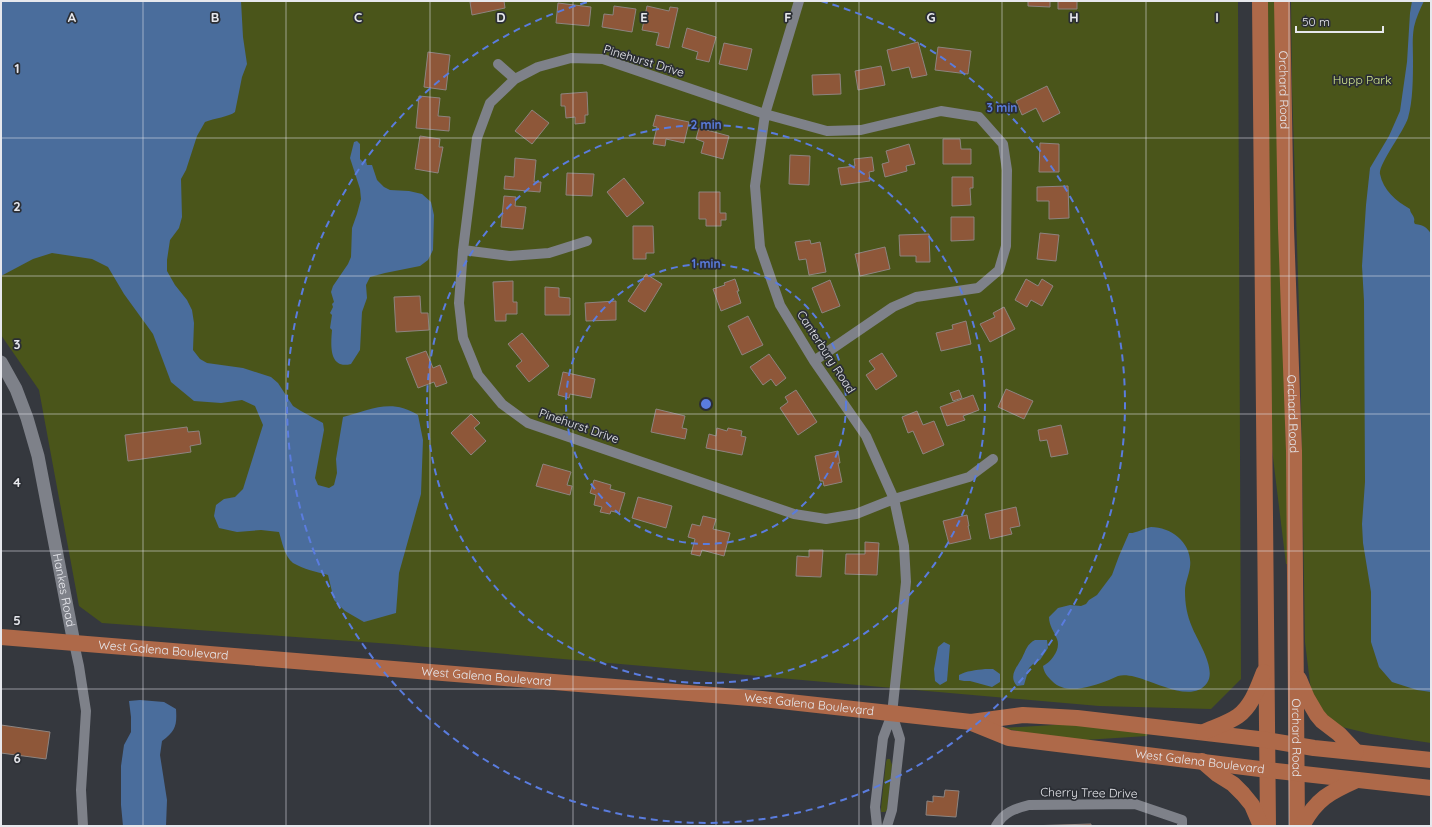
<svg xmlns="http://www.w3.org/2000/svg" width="1432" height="827" font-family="Quicksand,sans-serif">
<rect width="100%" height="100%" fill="#35383e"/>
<path fill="#4a551a" d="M1 1H1238L1241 679 1211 709 1099 706 392 644 102 623 79 606 39 390 1 335Z
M1268 1H1275L1289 564H1286L1271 441Z
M1291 1H1431V743L1371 734 1342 727 1323 714 1311 691 1305 642 1300 340 1292 87Z
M1070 724 1148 732 1147 736 1069 741 1002 728Z
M887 759H890L892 765 887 810 885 812H881V808L886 762Z"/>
<path fill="#4a6d9c" d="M1 1H241L243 37 247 64 242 77 235 112C229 117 214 118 205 122L197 136 186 170 181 179 182 217 179 228 170 240 167 260V271L175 285 187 300 192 310 194 323 193 350 200 359 207 363 243 368 271 377 278 383 293 406 301 411 323 423 324 430 315 478 318 485 329 488 334 485 337 473 336 459 343 417C370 410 391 398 418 415L423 440 421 494 399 573 396 613 364 622 345 611 334 600 328 575C317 572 303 569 293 563 284 556 282 541 279 532L261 530 237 532 219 528 214 516 216 505 224 499 235 497 243 489 263 425 255 406 242 400 221 403 194 401 171 382 153 334 124 294 108 267 92 259 52 253 33 259 1 276Z
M1412 1H1424C1420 9 1416 18 1414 27 1412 38 1413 49 1413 60 1413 77 1413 101 1408 118 1404 131 1378 165 1380 174 1383 190 1396 201 1410 209 1410 213 1413 214 1414 218 1415 221 1413 221 1415 224 1423 225 1427 227 1431 234V692L1417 690 1392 682 1379 667 1371 642V592L1363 543 1362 524 1365 482 1364 301 1362 266 1366 205 1370 168 1389 136 1400 111 1407 62 1410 13Z
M357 141 360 144V159L363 162 366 161 367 165H372L377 180 384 187 390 190 409 191 422 194 431 202 434 215 433 250 428 260 420 266 385 273 370 277 366 285 367 298 362 312 360 350 351 364C328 370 331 343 332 330L330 328 332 315 330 313 333 307 332 304 334 302 331 292 333 286 348 264 351 257 352 228 357 214 361 199 360 189 350 158 354 142Z
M1151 527C1172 527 1193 544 1190 567 1189 575 1185 583 1185 591 1185 604 1187 615 1192 627 1197 640 1217 669 1207 683 1194 702 1161 685 1145 680 1137 677 1126 674 1118 676 1115 677 1112 679 1109 680 1093 686 1066 696 1052 681 1047 676 1044 673 1043 666 1052 661 1061 649 1057 639 1054 631 1049 626 1049 617L1058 608 1070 605 1081 606 1086 604 1089 600 1097 595 1112 575 1119 556 1129 533C1134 534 1145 528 1151 527Z
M1035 640H1047L1048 648 1040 660 1034 663 1029 668 1024 685 1017 686C1008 676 1017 667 1022 658 1026 650 1027 644 1035 640Z
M944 642 950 645 947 681 940 685 935 681 934 669 938 647Z
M985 669H993L1000 674V682L992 687 970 681H964L959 680V675C966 671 976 670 985 669Z
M140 700 164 702 176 709C177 725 176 731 162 741L160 755 167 800 166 826H123L121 805V766L124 745 131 732V717L129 701Z"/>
<path fill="#8e5739" stroke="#8d8480" d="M475 1H504L505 8 472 15 470 2Z
M1028 1H1050V7L1028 6Z
M1058 1H1077V9H1058Z
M558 3 591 7 589 26 556 23Z
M614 6 636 9 632 32 602 27 604 14 613 15Z
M647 6 669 11 670 7 678 8 669 48 656 45 659 33 642 30Z
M687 28 716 37 709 62 696 59 698 52 682 47Z
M918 42 927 75 912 78 909 67 892 71 887 50Z
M724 43 752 49 747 70 719 64Z
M938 47 971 51 968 74 935 70Z
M428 52 450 55 446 90 424 87Z
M881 66 885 85 858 90 855 71Z
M840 74 841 94 813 95 812 75Z
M1047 86 1060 113 1043 122 1036 108 1022 115 1016 101Z
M587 92 588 115H585V123L575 124V117L566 118 565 106H561V94Z
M419 96 440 98 438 116 450 117 449 131 416 128Z
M532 110 549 123 532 144 515 131Z
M656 115 689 122 684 143 666 139 665 146 653 144 657 127 653 126Z
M699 128 729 136 723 159 701 153 704 142 696 139Z
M420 136 440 139 439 147H443L438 173 415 169Z
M943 139H960L961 149H971V164H943Z
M1040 143 1059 144V172H1039Z
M909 144 915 164 906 166 907 171 885 177 882 164 889 162 886 151Z
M790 155 810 156 809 185 789 184Z
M872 157 874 171 869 172 870 181 841 185 838 168 855 166 854 159Z
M515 158 536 160 534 182H541L540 192 504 189 505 176 514 177Z
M567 173 594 174 592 196 566 195Z
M952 177H973V188H970L971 205 952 206Z
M624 178 644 203 627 217 607 192Z
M1068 186 1069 218 1049 219V201H1037V187Z
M699 192H720V213H726V220H721V226H706V219H699Z
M504 196 516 197 515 206 526 207 523 229 501 227Z
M951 217H974V240L951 241Z
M633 226H653L654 253H646V259H633Z
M1040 233 1059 235 1056 261 1037 259Z
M929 234 930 262H916V256H900L899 235Z
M810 240 811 244 820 242 826 272 809 275 806 259 799 260 795 242Z
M885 247 890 269 860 276 855 254Z
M646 274 662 284 645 312 628 301Z
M735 279 739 291H737L741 303 721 311 713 289 725 285 724 283Z
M1026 279 1038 286 1042 279 1053 286 1042 306 1031 300 1027 307 1015 300Z
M830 280 840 306 822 313 812 288Z
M513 281V302H517V314H506V321H495L493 282Z
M545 287 559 288V297L570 298V315H545Z
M420 296 421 313H428L429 330 396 332 394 297Z
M616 301V320L586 321 585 303Z
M1004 307 1015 329 990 342 980 324 995 317 993 313Z
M748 316 763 345 742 355 728 326Z
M966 321 971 344 941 351 936 333 953 329 952 325Z
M522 333 549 366 529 382 516 366 522 361 508 344Z
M426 351 433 368 440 365 447 383 436 387 434 382 418 388 406 358Z
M882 353 897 376 876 390 866 375 875 369 869 361Z
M769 354 786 378 776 386 771 379 763 385 750 367Z
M563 372 595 379 591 398 570 394 569 398 558 395Z
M1006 389 1033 401 1024 419 998 407Z
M796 390 817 422 798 435 780 408 788 402 785 397Z
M959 390 962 398 953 401 950 393Z
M973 395 979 410 963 416 965 420 947 426 940 407Z
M656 409 685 416 682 428 687 429 685 439 651 432Z
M917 411 923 425 934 421 944 445 923 454 913 431 908 433 902 417Z
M471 414 480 423 474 428 486 441 471 455 451 433Z
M1061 425 1068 454 1051 457 1047 440 1040 441 1038 430Z
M187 427 188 432 199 431 201 444 190 446 191 452 128 461 125 435Z
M717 428 727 431 728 428 742 431 741 436 746 437 742 455 706 448 709 434 716 436Z
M838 451 840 463H838L842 482 824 486 823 481H820L815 456Z
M543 464 571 472 567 485 572 486 570 495 536 486Z
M594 480 611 485 610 489 625 493 619 513 611 511 610 514 600 512 602 507 594 505 596 495 590 493Z
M638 497 672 506 666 528 632 518Z
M1016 507 1020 526 1010 528 1012 534 990 539 985 514Z
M967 515 969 526H968L971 539 949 544 943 521Z
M703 516 716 519 713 529 730 533 724 556 702 550 700 556 691 554 695 539 688 537 692 524 700 526Z
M865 542 879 543 877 575 845 574 846 554H865Z
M809 550H823L821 577 796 576 797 556 809 557Z
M1 725 50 732 46 759 1 753Z
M945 790 959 791 956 817 926 815 927 801 933 802V796L944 797Z
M1091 824V826H1027Z"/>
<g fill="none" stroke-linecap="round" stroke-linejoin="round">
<path stroke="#7e8189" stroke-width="10" d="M799 1 765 114 755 186 760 247 780 305 814 361 866 436 894 499 904 546 906 582 892 714 883 738 875 807 877 826
M498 64 515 79
M463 250 510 256 549 253 587 241
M814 361 893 307 916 297 978 288 999 270 1006 246 1007 170 1003 144 979 117 941 111 861 130 827 131 765 114 603 59 571 58 538 67 515 79 490 103 477 138 463 250 459 303 463 338 478 375 502 404 528 423 794 514 826 519 856 514 894 499 969 477 993 459
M74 643 79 666 86 711 81 790 83 826
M887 826 892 810 900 739 892 714
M996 826C1004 812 1014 809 1029 805L1135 804 1182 820V826"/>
<path stroke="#7e8189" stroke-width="13" id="s1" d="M1 362 16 389 27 418 38 456 74 643"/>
<g stroke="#ae6949" stroke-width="16">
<path d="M1260 1 1268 826"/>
<path id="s2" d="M1282 1 1286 228 1294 451 1297 826"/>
<path id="s3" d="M1 637 762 699 971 722 1023 715 1077 718 1267 740 1314 748 1431 760"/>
<path d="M1299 679 1307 698 1317 715 1322 721 1339 734 1356 752"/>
<path id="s4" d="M972 723 1009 738 1268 770 1431 788"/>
<path d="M1204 732C1215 727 1228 723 1238 716 1252 706 1258 687 1264 672"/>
<path d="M1202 761 1217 774 1233 784 1243 794 1252 805 1261 826"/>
<path d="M1302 826C1316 799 1330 792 1357 780"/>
</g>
</g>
<path fill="none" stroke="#e7e8ed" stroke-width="1" stroke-opacity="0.55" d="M143 1V826M286 1V826M430 1V826M573 1V826M716 1V826M859 1V826M1002 1V826M1146 1V826M1289 1V826M1 138H1431M1 276H1431M1 414H1431M1 551H1431M1 689H1431"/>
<g fill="none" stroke="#5a7cde" stroke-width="2" stroke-dasharray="7 5">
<circle cx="706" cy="404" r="140"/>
<circle cx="706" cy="404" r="279"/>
<path d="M821 1A419 419 0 1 1 591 1"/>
</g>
<g text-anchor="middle" stroke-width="3.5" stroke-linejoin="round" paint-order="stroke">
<g font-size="12" fill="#e7e8ed" stroke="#2b2e34">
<text transform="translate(644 61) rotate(17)" y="4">Pinehurst Drive</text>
<text dy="4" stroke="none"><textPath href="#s2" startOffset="89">Orchard Road</textPath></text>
<text transform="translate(826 352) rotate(57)" y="4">Canterbury Road</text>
<text dy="4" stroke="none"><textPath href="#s2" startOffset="413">Orchard Road</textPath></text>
<text transform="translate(579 426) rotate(19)" y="4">Pinehurst Drive</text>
<text dy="4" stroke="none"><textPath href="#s1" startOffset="238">Hankes Road</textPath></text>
<text dy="4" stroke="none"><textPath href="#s3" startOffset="163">West Galena Boulevard</textPath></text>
<text dy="4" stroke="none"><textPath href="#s3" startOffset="487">West Galena Boulevard</textPath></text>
<text dy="4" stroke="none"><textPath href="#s3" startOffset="811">West Galena Boulevard</textPath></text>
<text dy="4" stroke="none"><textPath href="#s2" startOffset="737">Orchard Road</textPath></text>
<text dy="4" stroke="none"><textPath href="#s4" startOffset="232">West Galena Boulevard</textPath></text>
<text transform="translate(1089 793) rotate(1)" y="4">Cherry Tree Drive</text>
</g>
<g font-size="12" fill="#d3e88f" stroke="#2b2e34">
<text x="1362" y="84">Hupp Park</text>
</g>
</g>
<g font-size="13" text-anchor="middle" font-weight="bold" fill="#e7e8ed" stroke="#2b2e34" stroke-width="3.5" stroke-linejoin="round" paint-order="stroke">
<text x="72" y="22">A</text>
<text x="215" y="22">B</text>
<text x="358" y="22">C</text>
<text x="501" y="22">D</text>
<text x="644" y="22">E</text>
<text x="788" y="22">F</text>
<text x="931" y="22">G</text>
<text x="1074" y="22">H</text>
<text x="1217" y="22">I</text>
<text x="17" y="73">1</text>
<text x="17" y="211">2</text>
<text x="17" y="349">3</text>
<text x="17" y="487">4</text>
<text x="17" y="625">5</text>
<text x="17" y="763">6</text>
</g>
<circle cx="706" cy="404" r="6" fill="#5a7cde" stroke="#2b2e34" stroke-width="2"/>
<g font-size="12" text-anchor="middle" font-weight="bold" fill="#5a7cde" stroke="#2b2e34" stroke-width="3.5" stroke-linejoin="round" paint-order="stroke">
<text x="1002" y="112">3 min</text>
<text x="706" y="129">2 min</text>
<text x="706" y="268">1 min</text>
</g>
<rect width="1432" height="827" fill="none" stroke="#e7e8ed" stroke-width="4"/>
<path d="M1296 26v6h87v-6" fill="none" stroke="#e7e8ed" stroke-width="2"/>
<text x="1302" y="26" font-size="12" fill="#e7e8ed" stroke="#2b2e34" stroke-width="3" paint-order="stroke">50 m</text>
</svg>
